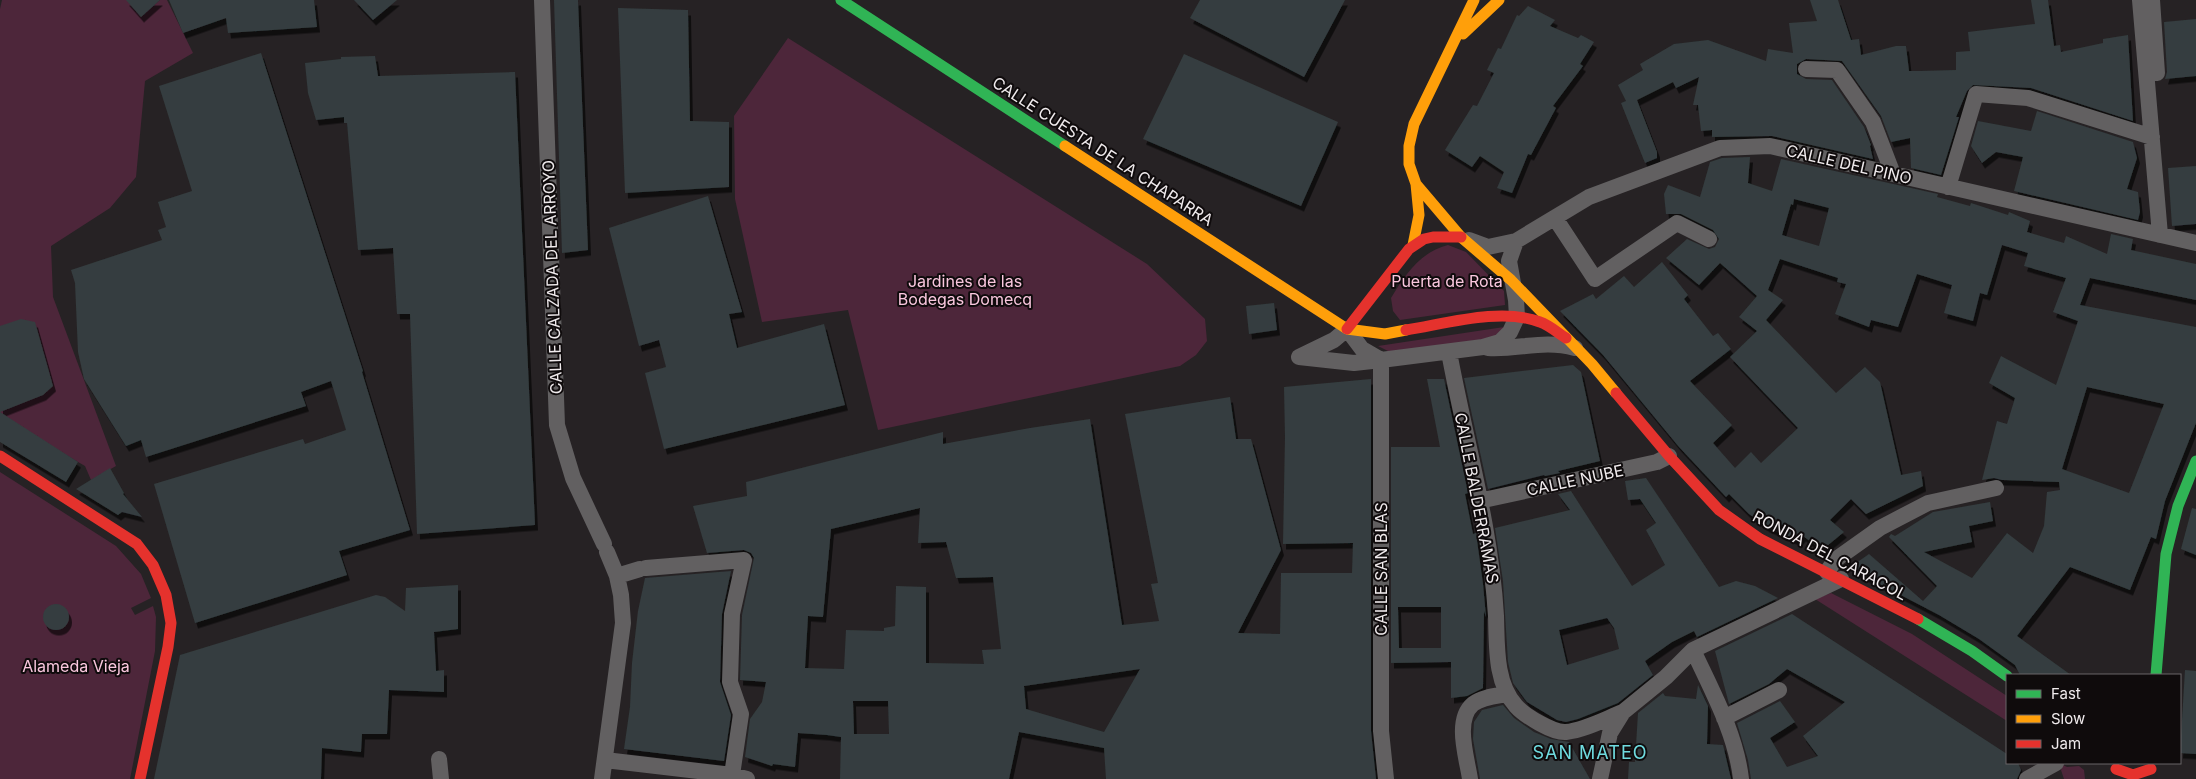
<svg xmlns="http://www.w3.org/2000/svg" width="2196" height="779" font-family="Inter,sans-serif">
<defs>
<filter id="shadow"><feDropShadow dx="3" dy="5.5" stdDeviation="0" flood-color="#0009"/></filter>
</defs>
<rect width="100%" height="100%" fill="#262224"/>
<path fill="#4d263a" d="M2 0H127L141 16 160 0H167L193 53 145 81 136 177 110 208 51 246 53 297 116 466 91 480 85 466 0 417V9Z
M788 38 1147 264 1205 319 1207 341 1196 355 1180 366 878 430 848 310 762 322 735 199 734 116Z
M1448 245 1466 252 1504 291 1505 305 1400 320 1393 311 1391 298C1405 275 1420 252 1448 245Z
M1504 327 1493 338 1390 352 1378 346Z
M0 472 116 546 141 574 151 598 131 608 135 615 153 606 156 617 155 651 130 779H0Z
M1831 593 1912 634 2007 696V721L1815 599Z
M2063 765 2067 767 2079 766 2084 770 2085 779H2064L2061 770Z"/>
<path fill="#343d3f" fill-rule="evenodd" filter="url(#shadow)" d="M126 0H160L141 17Z
M169 0H314L317 27 228 33 226 18 183 33Z
M354 0H397L373 20Z
M554 0H578L588 250 562 253Z
M1200 0H1345L1304 77 1190 18Z
M1810 0H1838L1851 40 1859 39 1861 55 1896 46H1906L1909 71H1920L1956 70V52L1970 51 1968 32 2035 24 2031 0H2048L2054 46 2060 45 2061 52 2103 43V39L2128 35 2133 121 2031 88 1973 85 1967 91 1956 117H1959L1941 175 1911 168 1910 138 1891 142 1881 116 1842 61 1806 59 1797 64V74L1806 79 1832 80 1864 127 1871 145 1870 146 1873 159 1772 136 1712 137V130L1701 131 1698 105H1693L1699 77 1676 88 1673 82 1637 100 1657 152V158L1645 163 1621 103 1626 101 1618 85 1643 70 1640 64 1674 44 1708 40 1766 61 1768 49 1793 53 1789 23 1817 21Z
M1528 6 1555 20 1550 26 1578 38 1581 35 1594 42 1580 64 1583 66 1553 106 1556 108 1531 155 1528 154 1512 193 1497 188 1504 172 1480 156 1472 167 1445 150 1473 105 1477 106 1494 73 1487 70 1498 48 1501 49 1517 15 1519 16Z
M618 8 688 10 690 121 729 122V187L625 193Z
M2196 19V76L2165 79 2167 72 2164 22Z
M261 53 363 371 362 372 410 530 339 551 347 575 195 623 154 484 303 439 305 444 346 430 331 381 301 392 306 406 146 457 141 440 126 446 84 379 78 352 75 283 71 270 162 240 158 230 166 227 158 202 192 191 159 86Z
M1184 54 1338 122 1301 206 1143 139Z
M375 56 378 76 515 72 535 525 417 534 410 314H397L393 248 358 250 347 123H344V117L316 120 308 93 305 63 341 59V57Z
M2037 111 2133 142 2137 158 2127 189 2138 192 2140 212 2138 220 2014 191 2023 157 1996 152 1982 163 1971 146 1978 121 2031 131Z
M1750 157 1748 183 1772 191 1781 159 1938 194 1937 197 1970 206 1971 203 2008 215 2009 212 2030 221 2027 232 2064 243 2066 236 2107 254 2111 234 2133 239 2131 250 2196 264V300L2090 278 2080 305 2196 327V423L2165 501 2156 539 2151 537 2130 590 2070 567 2017 636 2071 675H2020L2015 665 1979 639 1939 615 1849 568 1869 554 1923 601 1937 586 1889 537 1891 534 1895 536 1933 512 1990 502 1993 521 1969 526 1972 542 1924 552 1972 578 2007 533 2033 553 2044 526 2047 492 2060 490 2059 482 2002 480 1994 478 1982 480 1997 421 2007 424 2015 398 1989 383 2001 356 2056 385 2078 321 2053 312 2066 278 2024 266 2028 253 2002 245 1987 295 1980 293 1973 321 1944 313 1952 285 1917 274 1898 327 1871 320 1869 327 1835 314 1846 284 1837 282 1838 278 1780 259 1768 290 1783 300 1766 320 1836 393 1865 367 1880 382 1901 475 1921 471 1923 486 1866 514 1851 499 1830 520 1844 532 1822 550 1803 536 1798 541 1767 527 1749 514 1729 494 1726 497 1679 447 1603 355 1560 311 1593 294 1596 299 1624 276 1634 287 1662 262 1688 295 1684 299 1713 336 1718 333 1731 349 1690 381 1732 425 1713 443 1735 468 1751 452 1761 463 1798 428 1730 357 1757 331 1739 317 1757 296 1720 263 1699 285 1666 258 1687 239 1709 249 1715 247 1719 239 1713 230 1681 214H1666L1664 194 1668 185 1700 197 1710 162 1722 158ZM1794 199 1829 208 1819 246 1782 235 1791 204 1793 205ZM2087 387 2164 404 2129 493 2062 469Z
M2196 166V224L2172 226 2168 168Z
M708 196 742 312 729 314 737 348 824 324 845 405 664 449 645 373 666 367 659 340 639 346 609 228Z
M1274 303 1277 330 1249 334 1246 306Z
M21 319 35 322 53 386 43 395 0 412V326Z
M1573 365 1581 372 1600 461 1558 471 1560 473 1545 476 1544 475 1488 489 1464 378Z
M1371 379V731L1376 779H1106L1104 748 1019 732 1009 779H840L841 737 827 735 798 733 795 767 773 764 772 766 745 757 750 719 762 702 766 682 740 680 742 615 754 558 751 553 744 550 707 553 693 506 747 496 746 482 943 432V444L1030 428 1090 419 1122 625 1159 621 1151 584 1158 583 1125 414 1230 397 1236 439H1251L1281 550 1238 633 1280 634 1281 573H1352L1353 543 1283 544 1285 437 1284 387ZM920 508 918 543 946 542 956 578 993 577 1001 649 982 650 984 664 926 663V587L896 586 895 626 884 628V631L846 630 844 669 805 668 808 616 823 617 831 529ZM1140 669 1104 732 1026 709 1024 686ZM853 701H888L889 734H854Z
M1427 379H1444L1468 493 1465 494 1473 534 1476 533 1483 584 1486 617 1484 611 1483 688 1467 696 1451 698V662L1391 663V447H1440ZM1398 607H1441V648H1399Z
M0 412 78 462 66 482 0 442Z
M110 468 124 493 123 494 142 517 122 512 118 515 76 489Z
M1646 478 1719 587 1736 581 1755 586 1778 598 1697 637 1694 631 1672 642 1645 661 1653 675 1618 703 1578 719 1566 722 1557 720 1527 702 1513 683 1508 662 1503 581 1495 528 1570 510 1558 494 1571 491 1632 586 1665 565 1646 530 1656 523 1640 499 1628 500 1625 481ZM1607 618 1614 628 1619 649 1567 665 1559 630Z
M2192 508 2196 509V555L2181 549Z
M731 571 722 614 720 682 731 715 724 761 624 749 630 707 632 663 638 611 645 578Z
M458 585V629L434 632 436 671 444 670V692L389 690 387 734H362L361 752 322 748 321 779H154L180 655 376 595 385 597 405 611 406 588Z
M43 617a13 13 0 1 1 26 0a13 13 0 1 1-26 0Z
M1792 614 2007 754V763H2018L2021 770 2017 779H1751L1748 760 1737 723 1780 701 1795 722 1770 738 1787 767 1818 756 1803 736 1845 702 1787 669 1769 684 1729 704 1715 651Z
M2185 670 2196 671V754L2180 753Z
M1698 685 1708 706 1707 744 1723 745 1731 779H1628L1629 762H1635L1638 713 1663 693 1665 696 1696 699Z
M1503 705 1514 718 1534 732 1551 739 1569 742 1590 779H1480L1473 739 1474 722 1482 710Z"/>
<g fill="none" stroke-linecap="round" stroke-linejoin="round">
<path stroke="#626061" stroke-width="16" d="M542 0 557 425 573 478 604 544
M2140 0 2160 235
M2152 0 2157 73
M1806 69 1837 70 1873 122 1893 174
M1948 187 1976 94 2028 98 2152 137
M1555 218 1595 279 1677 223 1709 239
M1469 240 1488 247 1516 241 1589 197 1720 148 1770 146 2196 243
M1488 348C1519 350 1543 339 1575 348
M1449 352C1465 439 1491 527 1496 616 1497 646 1495 683 1516 706 1525 716 1553 733 1566 732 1585 730 1605 719 1623 712
M1299 357 1354 363 1381 360V731L1386 779
M1299 357 1334 340 1347 329 1362 349 1381 360 1483 347 1500 342 1510 332 1517 317 1516 300 1509 261 1516 241
M1479 501 1657 462 1669 456
M646 568 744 560 732 614 730 682 741 714 732 775
M1827 572 1835 560 1880 528 1928 503 1996 488
M617 576 640 569
M1693 650C1712 691 1736 734 1741 779
M1724 718 1779 690
M439 759 441 779
M605 760 732 775 747 779
M602 779 623 623 621 595 617 576 607 552
M1470 779C1467 758 1454 720 1473 704 1482 697 1496 696 1507 694
M1600 779 1610 733 1623 712 1666 677 1693 650 1841 579
M2027 779 2056 763"/>
<path stroke="#30b455" stroke-width="11" d="M841 0 1065 146
M1918 619 1972 651 2007 676
M2156 675 2166 554 2178 506 2196 461"/>
<path stroke="#ff9f0a" stroke-width="11" d="M1463 34 1499 0
M1065 146 1347 329 1385 334 1406 330
M1416 184 1461 237 1511 280 1592 364 1616 393
M1413 245 1419 215 1416 184 1409 164V146L1414 124 1474 0"/>
<path stroke="#e5322d" stroke-width="11" d="M1347 329 1409 249 1424 239 1433 237H1461
M1406 330C1445 324 1501 307 1540 322 1549 325 1558 333 1566 338
M1616 393 1669 456 1719 510 1760 539 1918 619
M0 456 137 544 153 565 166 595 171 623 168 647 140 779
M2116 769 2133 775 2151 769"/>
</g>
<g text-anchor="middle" stroke-width="4" stroke-linejoin="round" paint-order="stroke">
<g font-size="16" fill="#f0ebed" stroke="#0f0b0c">
<text transform="translate(1103 151) rotate(33)" y="6">CALLE CUESTA DE LA CHAPARRA</text>
<text transform="translate(1849 164) rotate(13)" y="6">CALLE DEL PINO</text>
<text transform="translate(552 277) rotate(-92)" y="6">CALLE CALZADA DEL ARROYO</text>
<text transform="translate(1575 480) rotate(-12)" y="6">CALLE NUBE</text>
<text transform="translate(1477 498) rotate(79)" y="6">CALLE BALDERRAMAS</text>
<text transform="translate(1830 555) rotate(28)" y="6">RONDA DEL CARACOL</text>
<text transform="translate(1381 569) rotate(-90)" y="6">CALLE SAN BLAS</text>
</g>
<g font-size="16" fill="#fac7de" stroke="#0f0b0c">
<text x="965" y="287">Jardines de las<tspan x="965" dy="18">Bodegas Domecq</tspan></text>
<text x="1447" y="287">Puerta de Rota</text>
<text x="76" y="672">Alameda Vieja</text>
</g>
<g font-size="18" letter-spacing="1" fill="#6fdbdf" stroke="#0f0b0c">
<text x="1590" y="759">SAN MATEO</text>
</g>
</g>
<rect x="2006" y="674" width="175" height="90" fill="#0f0b0c" stroke="#696566"/>
<rect x="2016" y="690" width="25" height="8" fill="#30b455" stroke="#696566"/>
<text x="2051" y="699" font-size="15" fill="#f0ebed">Fast</text>
<rect x="2016" y="715" width="25" height="8" fill="#ff9f0a" stroke="#696566"/>
<text x="2051" y="724" font-size="15" fill="#f0ebed">Slow</text>
<rect x="2016" y="740" width="25" height="8" fill="#e5322d" stroke="#696566"/>
<text x="2051" y="749" font-size="15" fill="#f0ebed">Jam</text>
</svg>
